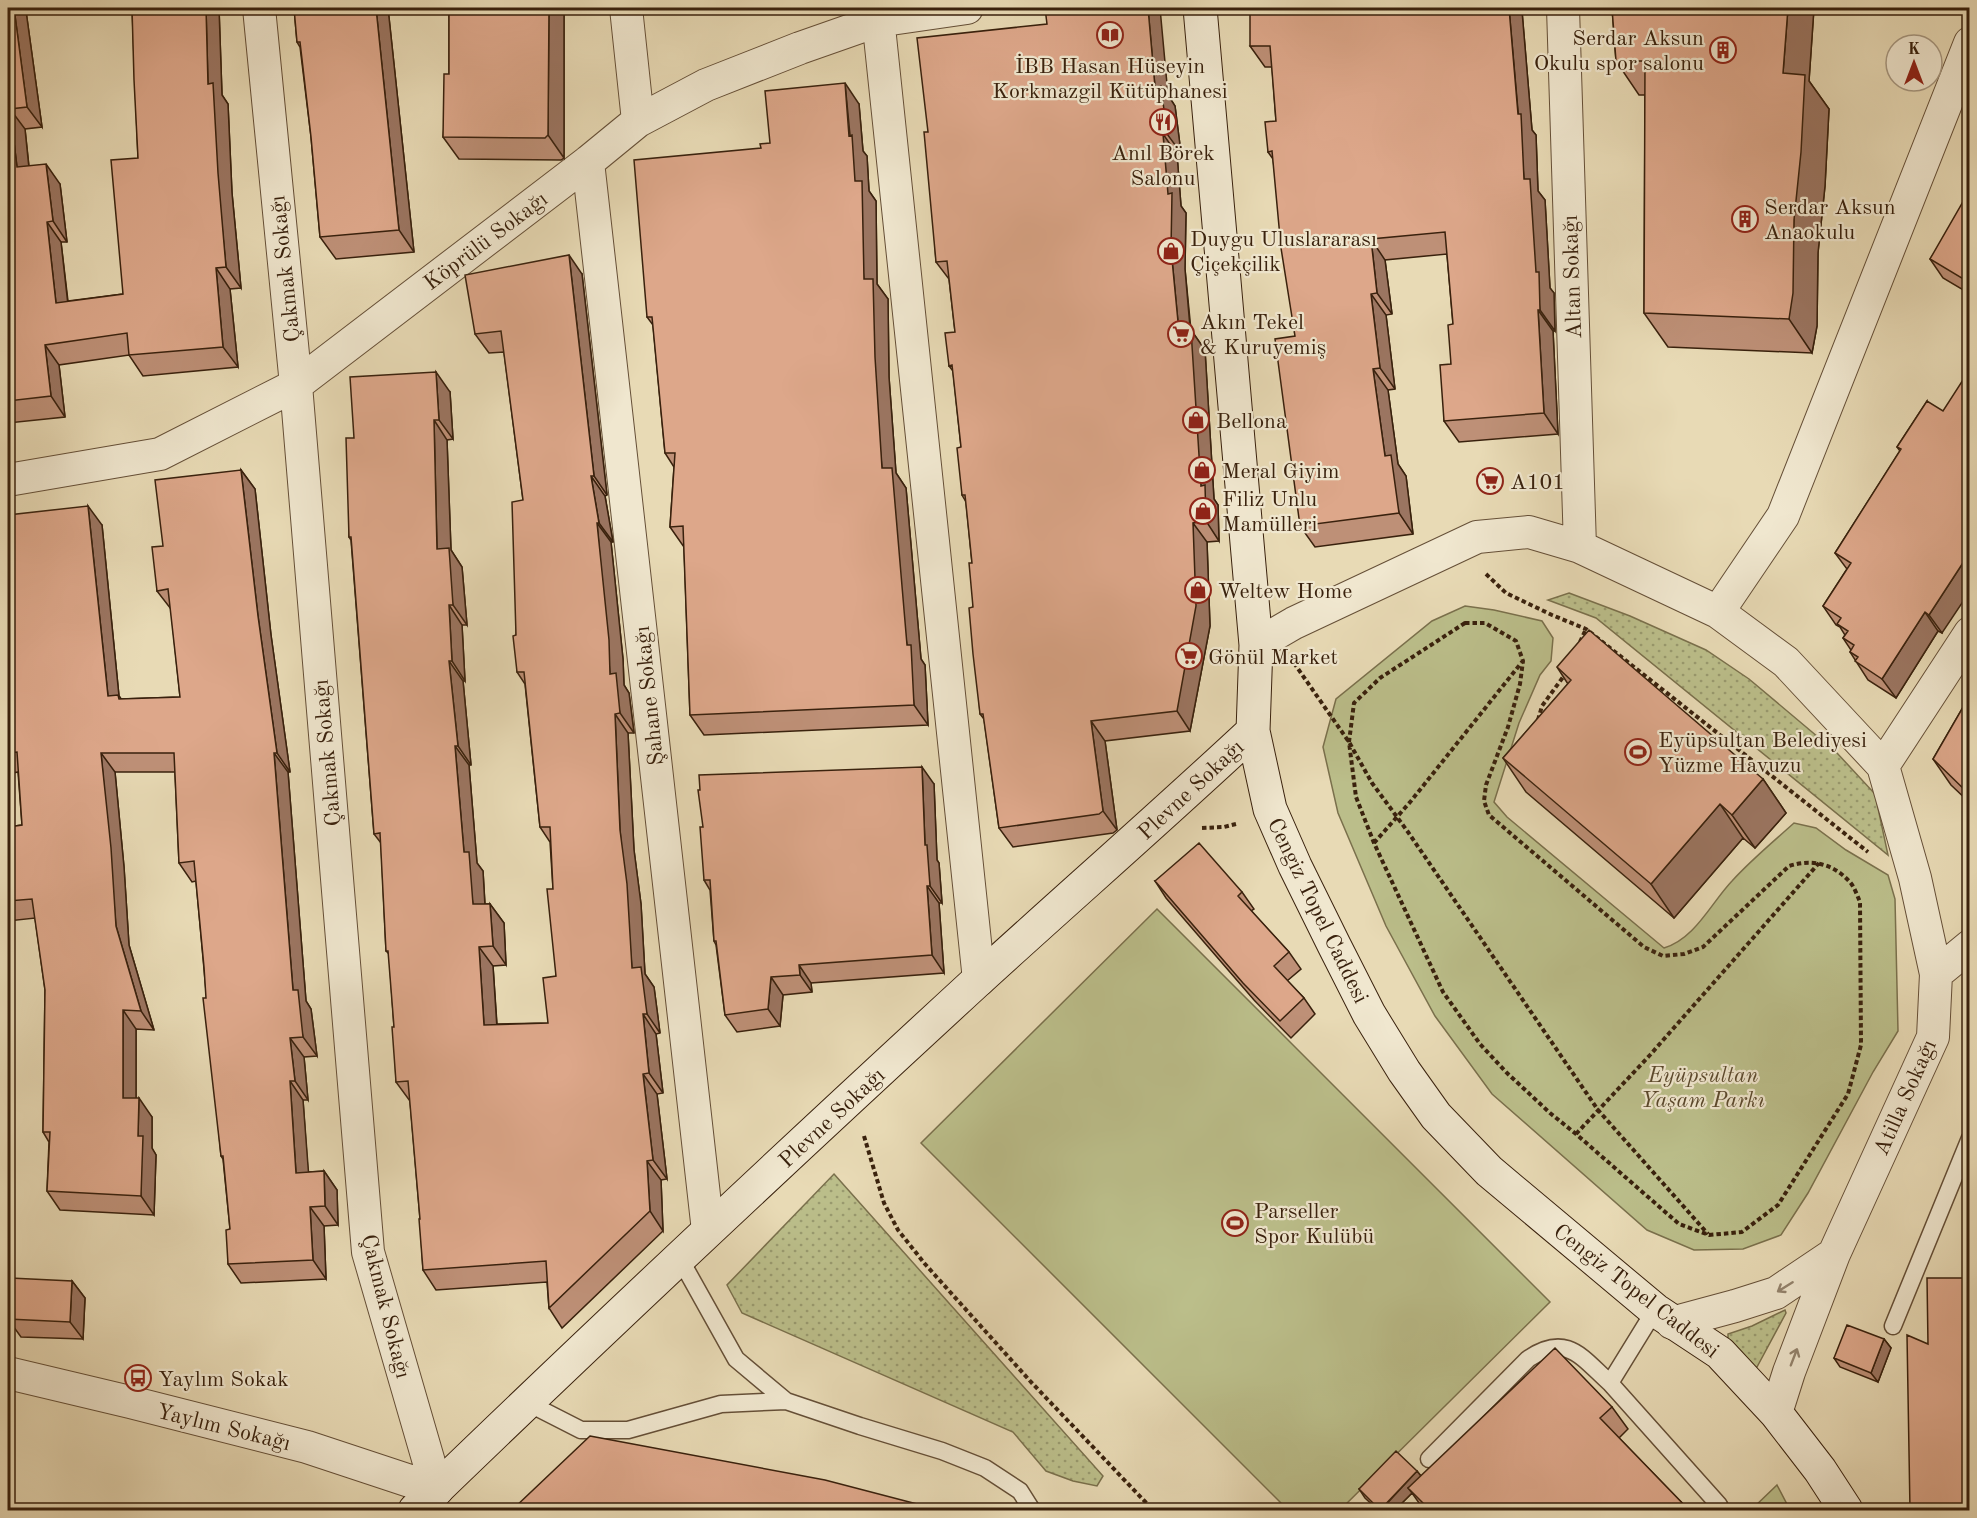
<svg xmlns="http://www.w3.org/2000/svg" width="1977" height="1518" font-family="'Old Standard TT',serif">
<defs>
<pattern id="grass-dots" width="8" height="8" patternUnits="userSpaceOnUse" patternTransform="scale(1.5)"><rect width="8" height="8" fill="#bbbe8a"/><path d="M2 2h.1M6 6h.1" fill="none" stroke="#999a6f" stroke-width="1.8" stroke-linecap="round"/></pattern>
</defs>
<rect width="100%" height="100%" fill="#e8dab5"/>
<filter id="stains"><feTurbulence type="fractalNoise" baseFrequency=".00333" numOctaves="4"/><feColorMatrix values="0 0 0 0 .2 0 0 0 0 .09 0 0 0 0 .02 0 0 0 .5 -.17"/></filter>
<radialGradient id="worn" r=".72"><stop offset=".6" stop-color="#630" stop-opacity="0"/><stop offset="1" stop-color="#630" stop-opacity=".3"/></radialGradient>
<path fill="url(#grass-dots)" stroke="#7a704c" stroke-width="1.5" d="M1569 593 1630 616 1706 650 1749 679 1837 753 1875 794 1888 855 1596 618 1548 600Z
M834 1174 1103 1476 1097 1486 1073 1481 1046 1471 1013 1432 742 1313 727 1285Z
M1785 1310 1786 1313 1757 1367 1751 1369 1728 1339V1334L1752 1326Z"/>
<path fill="#bbbe8a" stroke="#7a704c" stroke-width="1.5" d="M1465 606 1494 610 1542 621 1553 638 1551 661 1540 675 1519 723 1494 802 1507 817 1664 948C1695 939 1711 903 1732 881 1751 860 1773 842 1794 823L1816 828 1846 850 1888 875 1895 899 1898 1031 1873 1072 1808 1193 1781 1235 1743 1249 1694 1250 1647 1230 1492 1094 1435 1016 1386 926 1338 813 1323 747 1336 699 1432 621Z
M1157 909 1550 1302 1340 1510H1288L921 1143Z
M1777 1485 1790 1510H1751Z"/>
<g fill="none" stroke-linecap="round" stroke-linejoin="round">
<defs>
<path id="lane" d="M679 1257 736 1359 786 1401 860 1426 942 1451 985 1468 1020 1491 1032 1510
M1655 1310 1610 1383 1719 1505
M1893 1326 1970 1138
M528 1403 581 1430H628L721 1404 786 1401
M1429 1459 1528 1359C1567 1332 1582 1358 1610 1383"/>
<path id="street" d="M259 8 296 385 368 1252 437 1490
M626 8 638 121
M877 8 979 980
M1563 8 1580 547
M588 162 708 1231
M8 480 160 454 296 385 588 162 638 121 706 85 800 48 877 21 967 8
M1718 612 1783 516 1970 43
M1256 645 1294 623 1477 537 1529 532 1580 547 1718 612 1786 662 1883 766 1915 878 1936 974 1933 1037 1834 1254 1789 1372 1776 1413
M1883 766 1970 633
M1936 974 1970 946
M1672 1323 1735 1306 1776 1293 1834 1254
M8 1373 130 1402 307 1447 437 1490"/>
<path id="secondary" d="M1200 8 1256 645 1253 731 1270 809 1295 866 1334 945 1369 1014 1404 1071 1436 1116 1489 1171 1655 1310 1720 1353 1776 1413 1820 1470 1846 1510
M415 1510C600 1331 787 1156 976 982 1068 898 1162 816 1253 731"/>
</defs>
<use href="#lane" stroke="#654f37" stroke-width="19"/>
<use href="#street" stroke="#654f37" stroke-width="34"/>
<use href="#secondary" stroke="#39210d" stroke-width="35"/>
<path stroke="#39210d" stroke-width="4" stroke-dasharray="4.5 3" stroke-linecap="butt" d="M1486 574 1506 593 1552 615 1586 629 1868 852
M1465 623H1485L1516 641 1523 661 1520 684 1508 727 1486 785 1484 801 1489 815 1644 947 1663 956 1684 954 1703 947 1789 866C1811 859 1832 863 1849 881 1854 886 1857 895 1860 902L1861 1045 1848 1094 1778 1205 1742 1232 1709 1235 1679 1224 1576 1134 1550 1113 1507 1073 1480 1044 1443 992 1374 843 1356 797 1349 742 1354 703 1380 678Z
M1580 642 1586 629
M1294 663 1349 742 1372 783 1408 832 1598 1110 1708 1234
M1538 720 1542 706 1566 673
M1202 828 1224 827 1236 824
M1374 843 1411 801 1522 662
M1576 1134 1650 1055 1819 863
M864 1136 884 1203 898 1230 925 1264 1031 1382 1153 1510"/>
<use href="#lane" stroke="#f0e7cf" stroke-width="16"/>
<use href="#street" stroke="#f0e7cf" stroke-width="32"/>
<use href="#secondary" stroke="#f0e7cf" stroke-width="33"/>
</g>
<path fill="#be9077" stroke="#39210d" stroke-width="1.5" d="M8 8H24L26 11 42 127 25 129 29 166 60 184 67 242H61L68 301 123 294 138 158 132 8H219L222 95 228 104 232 193 241 288 230 289 238 367 143 376 129 355 59 365 65 417 8 423Z
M294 8H388L414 252 336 259 320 237 311 137 300 47 297 42Z
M449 8H564V158L561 160 459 159 443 137 449 74Z
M1612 8H1814L1809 81 1829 109 1825 186 1818 253 1817 326 1812 353 1668 347 1644 313 1645 95H1639L1616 61Z
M1522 11 1532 130 1536 135 1538 191 1545 200 1550 288 1554 293 1555 331H1553L1558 434 1459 442 1444 421 1451 364 1453 324 1447 254 1385 260 1392 314 1386 315 1395 389 1388 390 1398 464 1406 476 1413 534 1315 547 1300 526 1295 336 1273 159 1268 152 1276 121 1272 67H1265L1250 46Z
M1047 24 1168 95 1175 106 1181 153 1177 154 1181 206 1186 213 1185 269 1191 330 1205 350 1214 499 1218 505 1219 541 1207 542 1210 626 1190 731 1105 741 1117 830 1113 833 1013 847 999 828 984 719 980 714 973 607 972 563 966 502 962 495 961 447 953 371 949 366 955 332 949 279 936 262 928 132Z
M859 104 863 151 867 156 869 191 876 201 877 284 888 299 889 377 896 473 906 488 921 659 925 665 928 725 704 735 690 715 684 547 670 527 674 467 665 453 653 325 647 317 761 148Z
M1970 202V294L1943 278 1930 259Z
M582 274 607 495 605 496 613 542H611L623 659 624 685 629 693 634 733H628L634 850 641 904 645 974 654 987 660 1033 656 1034 663 1093 657 1094 667 1179 661 1180 663 1231 562 1328 549 1308 547 1282 436 1290 423 1270 420 1219 410 1101 396 1082 394 1027 389 954 386 951 381 843 374 834 351 540 349 537 354 438 450 392 453 439 447 440 451 550 462 567 467 625H462L465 681H463L471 765H469L477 863 483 871 485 904H490L504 923 506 965 493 966 497 1024 548 1023 556 976 553 889 550 842 540 827 525 684 517 672 516 635 523 500 504 352 489 353 475 334Z
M1927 401 1942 633 1938 631 1896 698 1868 680 1850 652 1851 650 1843 638 1845 635 1840 627 1836 625 1823 606 1847 569 1835 553 1900 451 1897 447Z
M241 470 255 489 271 635 290 772H288L306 1001 311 1009 317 1056 304 1057 308 1100H303L308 1172 324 1171 337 1190 338 1225 324 1226 326 1279 241 1283 228 1264 230 1229 223 1159 221 1156 196 881 192 882 179 863 175 772H115L124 867 129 945 154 1030 136 1029V1098L152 1117V1148L156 1155 154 1215 60 1210 47 1191 49 1142 43 1132 45 990 35 918 8 921V827L22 825 18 772 8 774V515L102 525 119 696 121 699 180 697 171 609 157 591 163 546Z
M1557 667 1763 779 1786 813 1755 848 1743 838 1674 918 1526 792 1503 758 1568 684Z
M1970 695V803L1951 785 1933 759Z
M934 784 937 860 939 863 942 903H939L944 973 811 983 812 992 783 995 780 1026 737 1032 725 1015 716 945 714 941 710 890 704 880Z
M1155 881 1242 892 1254 909 1251 911 1289 952 1301 969 1287 981 1304 998 1315 1014 1291 1038 1254 1000 1166 898Z
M72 1281 85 1298 83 1339 21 1337 8 1319Z
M1884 1339 1891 1348 1878 1382 1840 1367 1834 1358Z
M1612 1407 1628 1429 1619 1438 1689 1510H1424L1412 1493 1395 1510H1378L1365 1498 1359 1489 1417 1471 1421 1476Z"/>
<path fill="#9b7561" stroke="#39210d" stroke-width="1.5" d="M14 8H24L26 11 42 127 27 107Z
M206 8H219L222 95 228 104 232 193 241 288 226 267 208 84Z
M376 8H388L414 252 399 230Z
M549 8H564V158L548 135Z
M1148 8H1160L1168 95 1175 106 1181 153 1167 134 1155 87Z
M1509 8H1520L1522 11 1532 130 1536 135 1538 191 1545 200 1550 288 1554 293 1555 331 1540 310 1524 179Z
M1788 8H1814L1809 81 1829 109 1825 186 1818 253 1817 326 1812 353 1789 319 1794 220 1783 73Z
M845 83 859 104 863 151 867 156 869 191 876 201 877 284 888 299 889 377 896 473 906 488 921 659 925 665 928 725 914 705 907 645 882 468Z
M10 109 25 129 31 188 17 167Z
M1163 134 1177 154 1181 206 1186 213 1185 269 1191 339V330L1205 350 1214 499 1218 505 1219 541 1206 521 1179 332 1171 249Z
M46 164 60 184 67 242 53 221Z
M47 222 61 242 70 323 56 303Z
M1371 239 1385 260 1392 314 1377 293Z
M569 255 582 274 607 495 594 476Z
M216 268 230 289 238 367 223 347Z
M1371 294 1386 315 1395 389 1380 368Z
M1538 310 1553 331 1558 434 1544 413Z
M45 345 59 365 65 417 51 396Z
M1373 369 1388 390 1398 464 1406 476 1413 534 1399 513 1385 456Z
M436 372 450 392 453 439 439 420Z
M434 420 447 440 451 550 462 567 467 625 453 605 437 549Z
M241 470 255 489 271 635 290 772 277 753 258 616Z
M591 476 605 496 613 542 599 523Z
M88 506 102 525 119 696 132 714 108 696Z
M597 523 611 542 623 659 624 685 629 693 634 733 620 713 610 674Z
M1193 523 1207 542 1210 626 1190 731 1177 711Z
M1970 552V591L1942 633 1929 615Z
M449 605 462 625 465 681 452 661Z
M1925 612 1938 631 1896 698 1882 679Z
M449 661 463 681 471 765 458 746Z
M615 714 628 733 634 850 641 904 645 974 654 987 660 1033 647 1014 632 968 620 830Z
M1091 721 1105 741 1117 830 1103 811Z
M455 746 469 765 477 863 483 871 486 924 473 904 464 852Z
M101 753 115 772 124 867 129 945 154 1030 141 1011 116 926Z
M274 753 288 772 306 1001 311 1009 317 1056 303 1037 293 990Z
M922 767 934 784 937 860 939 863 942 903 930 886 925 845Z
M1763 779 1786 813 1755 848 1732 815Z
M1720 804 1743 838 1674 918 1651 884Z
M927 886 939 903 944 973 932 955Z
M490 904 504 923 506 965 493 946Z
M479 947 493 966 498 1044 484 1025Z
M799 965 811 983 812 992 800 975Z
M771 977 783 995 780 1026 768 1009Z
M123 1010 136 1029V1117L123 1098Z
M643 1014 656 1034 663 1093 649 1073Z
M290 1038 304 1057 308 1100 295 1081Z
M643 1074 657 1094 667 1179 653 1160Z
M290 1081 303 1100 310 1192 296 1173Z
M139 1098 152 1117V1148L156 1155 154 1215 141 1196 138 1136Z
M647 1161 661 1180 663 1231 650 1211Z
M324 1171 337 1190 338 1225 325 1206Z
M310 1207 324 1226 326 1279 313 1260Z
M72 1281 85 1298 83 1339 70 1322Z
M1884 1339 1891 1348 1878 1382 1871 1373Z
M1417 1471 1424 1480 1408 1488 1412 1493 1395 1510H1381Z"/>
<path fill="#dda78a" stroke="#39210d" stroke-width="1.5" d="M8 8H14L27 107 10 109 17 167 46 164 53 221 47 222 56 303 123 294 111 160 138 158 134 80 132 8H206L208 84 213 83 218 173 226 267 216 268 223 347 129 355 127 333 45 345 51 396 8 401Z
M294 8H376L399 230 320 237 311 137 300 42H297Z
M449 8H549L548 135 545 138 443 137 444 74H449Z
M1045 8H1148L1155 87 1161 86 1167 134H1163L1168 194 1172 193 1171 249 1179 332 1191 330 1201 486 1205 485 1206 521 1193 523 1196 606 1177 711 1091 721 1103 811 1099 814 999 828 983 714H980L973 654 969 608 973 607 969 563H972L965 495H962L957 448 961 447 952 365 949 366 945 333 955 332 947 261 936 262 924 132H928L917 38 1047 24Z
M1250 8H1509L1518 114H1521L1524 179H1530L1536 272H1539L1540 310H1538L1544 413 1444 421 1440 365 1451 364 1448 325 1453 324 1445 232 1371 239 1377 293 1371 294 1380 368 1373 369 1385 456 1391 455 1399 513 1300 526 1275 339 1295 336 1281 248 1272 151 1268 152 1265 122 1276 121 1270 46H1250Z
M1612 8H1788L1783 73 1805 75 1801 152 1794 220 1793 293 1789 319 1644 313 1645 61H1616Z
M845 83 849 136 852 135 855 181H862L864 279H873L875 357 882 468H892L907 645H911L914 705 690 715 683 526 670 527 675 453H665L652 317H647L634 160 761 148 760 144 770 143 765 91Z
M1964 200 1970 202V283L1930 259Z
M569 255 594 476H591L599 523H597L609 640 610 674 616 673 620 713 615 714 620 830 627 884 632 968 641 967 647 1014H643L649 1073 643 1074 653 1160 647 1161 650 1211 549 1308 546 1261 423 1270 419 1219H420L408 1081 396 1082 392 1027H394L388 951H386L380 833 374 834 351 537H349L346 438H354L350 377 436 372 439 420H434L437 549 449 548 453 605H449L452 661H449L458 746H455L464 852H469L473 904H490L493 946 479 947 484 1025 548 1023 543 978 556 976 547 889H553L550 827H540L524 672H517L513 636 516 635 512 502 523 500 501 331 475 334 465 275Z
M1970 369V552L1929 615 1925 612 1882 679 1855 661 1858 657 1850 652 1854 645 1843 638 1848 631 1837 624 1841 618 1823 606 1851 563 1835 553 1901 449 1897 447 1927 401 1943 411Z
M241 470 258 616 277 753H274L293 990H298L303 1037 290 1038 295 1081H290L296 1173 324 1171 325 1206 310 1207 313 1260 228 1264 226 1230 230 1229 223 1156H221L203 998H206L204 967 194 861 179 863 174 753H101L111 848 116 926 141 1011 123 1010V1098H139L138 1136H143L141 1196 47 1191 50 1132H43L45 990 32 899 8 901V827L22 825 17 752 8 753V515L88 506 108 696 118 695 119 699 180 697 168 589 157 591 152 547 163 546 155 480Z
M1589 630 1763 779 1732 815 1720 804 1651 884 1503 758 1571 680 1557 667Z
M1970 695V795L1933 759Z
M922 767 925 845H927L930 886H927L932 955 799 965 800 975 771 977 768 1009 725 1015 716 941H714L710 880H704L700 827H703L698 790H700L699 775Z
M1199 843 1242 892 1238 896 1289 952 1274 966 1304 998 1280 1021 1243 983 1155 881Z
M10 1278 72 1281 70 1322 8 1319Z
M1927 1278H1970V1510H1910L1907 1335 1928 1344Z
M1847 1325 1884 1339 1871 1373 1834 1358Z
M1555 1348 1612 1407 1600 1418 1689 1510H1612L1605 1504 1598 1510H1430L1408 1488Z
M590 1436 825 1480 940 1510H512Z
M1396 1451 1417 1471 1380 1510 1359 1489Z"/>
<defs><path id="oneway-shaft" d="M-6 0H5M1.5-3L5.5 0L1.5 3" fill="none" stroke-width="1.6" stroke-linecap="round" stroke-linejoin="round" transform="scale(1.5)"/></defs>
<g stroke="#94846e">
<use href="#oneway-shaft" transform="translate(1785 1287) rotate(148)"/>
<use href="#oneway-shaft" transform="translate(1794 1357) rotate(-69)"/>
</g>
<defs>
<symbol id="library-ring" viewBox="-11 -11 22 22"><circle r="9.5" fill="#f0e7cf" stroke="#8f2418" stroke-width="1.5"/><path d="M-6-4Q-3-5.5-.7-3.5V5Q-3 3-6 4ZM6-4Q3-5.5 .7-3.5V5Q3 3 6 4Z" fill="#8f2418"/></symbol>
<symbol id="building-ring" viewBox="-11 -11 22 22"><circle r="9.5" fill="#f0e7cf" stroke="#8f2418" stroke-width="1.5"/><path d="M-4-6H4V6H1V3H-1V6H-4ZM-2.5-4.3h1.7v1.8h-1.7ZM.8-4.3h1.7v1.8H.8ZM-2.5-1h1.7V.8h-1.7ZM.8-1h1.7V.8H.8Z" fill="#8f2418"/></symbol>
<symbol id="restaurant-ring" viewBox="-11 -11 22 22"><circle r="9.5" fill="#f0e7cf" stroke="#8f2418" stroke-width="1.5"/><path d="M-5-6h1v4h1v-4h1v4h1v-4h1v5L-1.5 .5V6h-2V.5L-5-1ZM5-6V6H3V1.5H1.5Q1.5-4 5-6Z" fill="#8f2418"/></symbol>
<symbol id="shop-ring" viewBox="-11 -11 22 22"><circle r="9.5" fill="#f0e7cf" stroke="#8f2418" stroke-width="1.5"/><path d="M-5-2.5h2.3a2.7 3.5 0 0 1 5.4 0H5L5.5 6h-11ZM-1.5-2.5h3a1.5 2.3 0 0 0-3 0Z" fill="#8f2418"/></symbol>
<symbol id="supermarket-ring" viewBox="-11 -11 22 22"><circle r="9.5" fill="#f0e7cf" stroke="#8f2418" stroke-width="1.5"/><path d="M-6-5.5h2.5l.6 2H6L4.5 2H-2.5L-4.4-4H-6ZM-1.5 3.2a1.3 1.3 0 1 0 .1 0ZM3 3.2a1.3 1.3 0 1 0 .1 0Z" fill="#8f2418"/></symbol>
<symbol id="stadium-ring" viewBox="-11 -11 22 22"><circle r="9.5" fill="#f0e7cf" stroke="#8f2418" stroke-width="1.5"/><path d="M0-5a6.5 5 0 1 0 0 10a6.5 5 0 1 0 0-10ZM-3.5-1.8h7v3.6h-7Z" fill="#8f2418"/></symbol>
<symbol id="bus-ring" viewBox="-11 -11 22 22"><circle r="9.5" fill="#f0e7cf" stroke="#8f2418" stroke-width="1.5"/><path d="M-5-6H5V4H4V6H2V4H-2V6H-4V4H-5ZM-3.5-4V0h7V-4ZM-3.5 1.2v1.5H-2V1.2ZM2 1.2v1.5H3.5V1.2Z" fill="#8f2418"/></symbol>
</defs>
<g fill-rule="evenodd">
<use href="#library-ring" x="1095" y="20" width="30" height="30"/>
<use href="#building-ring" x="1708" y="35" width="30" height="30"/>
<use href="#restaurant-ring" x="1148" y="107" width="30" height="30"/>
<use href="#building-ring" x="1730" y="204" width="30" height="30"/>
<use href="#shop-ring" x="1156" y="236" width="30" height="30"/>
<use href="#supermarket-ring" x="1166" y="319" width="30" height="30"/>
<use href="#shop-ring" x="1181" y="405" width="30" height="30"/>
<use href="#shop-ring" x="1187" y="455" width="30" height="30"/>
<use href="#supermarket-ring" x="1475" y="466" width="30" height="30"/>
<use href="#shop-ring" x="1188" y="496" width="30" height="30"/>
<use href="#shop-ring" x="1183" y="575" width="30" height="30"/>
<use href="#supermarket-ring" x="1174" y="641" width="30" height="30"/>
<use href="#stadium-ring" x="1623" y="737" width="30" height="30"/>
<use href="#stadium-ring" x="1220" y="1208" width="30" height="30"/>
<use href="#bus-ring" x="123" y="1363" width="30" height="30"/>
</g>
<g text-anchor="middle" stroke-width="4.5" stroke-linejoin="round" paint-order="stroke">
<g font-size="22" fill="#39210d" stroke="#f0e7cf" text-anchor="start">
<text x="1704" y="45" text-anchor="end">Serdar Aksun<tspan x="1704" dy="25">Okulu spor salonu</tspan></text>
<text x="1110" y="73" text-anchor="middle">İBB Hasan Hüseyin<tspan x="1110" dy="25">Korkmazgil Kütüphanesi</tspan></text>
<text x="1163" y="160" text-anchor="middle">Anıl Börek<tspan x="1163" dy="25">Salonu</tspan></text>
<text x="1764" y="214">Serdar Aksun<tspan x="1764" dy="25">Anaokulu</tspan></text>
<text x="1190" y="246">Duygu Uluslararası<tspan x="1190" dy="25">Çiçekçilik</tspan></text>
<text x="1200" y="329">Akın Tekel<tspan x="1200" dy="25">&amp; Kuruyemiş</tspan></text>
<text x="1216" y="428">Bellona</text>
<text x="1222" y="478">Meral Giyim</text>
<text x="1510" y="489">A101</text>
<text x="1222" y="506">Filiz Unlu<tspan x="1222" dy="25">Mamülleri</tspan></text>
<text x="1218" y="598">Weltew Home</text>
<text x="1208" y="664">Gönül Market</text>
<text x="1658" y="747">Eyüpsultan Belediyesi<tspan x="1658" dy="25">Yüzme Havuzu</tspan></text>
<text x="1254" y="1218">Parseller<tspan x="1254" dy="25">Spor Kulübü</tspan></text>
<text x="158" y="1386">Yaylım Sokak</text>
</g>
<g font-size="22" fill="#39210d" stroke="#f0e7cf">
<text transform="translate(485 240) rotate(-37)" y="8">Köprülü Sokağı</text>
<text transform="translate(284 269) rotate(-96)" y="8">Çakmak Sokağı</text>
<text transform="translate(1571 277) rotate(-92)" y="8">Altan Sokağı</text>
<text transform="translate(648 696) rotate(-96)" y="8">Şahane Sokağı</text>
<text transform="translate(326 753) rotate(-95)" y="8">Çakmak Sokağı</text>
<text transform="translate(1190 789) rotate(-43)" y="8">Plevne Sokağı</text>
<text transform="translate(1319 910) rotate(64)" y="8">Cengiz Topel Caddesi</text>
<text transform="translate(1904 1097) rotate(-66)" y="8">Atilla Sokağı</text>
<text transform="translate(831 1117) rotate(-43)" y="8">Plevne Sokağı</text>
<text transform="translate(1637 1290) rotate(38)" y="8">Cengiz Topel Caddesi</text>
<text transform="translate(387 1306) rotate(76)" y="8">Çakmak Sokağı</text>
<text transform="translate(224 1426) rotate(14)" y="8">Yaylım Sokağı</text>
</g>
<g font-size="22" font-style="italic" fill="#5a482c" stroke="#f0e7cf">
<text x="1703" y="1082">Eyüpsultan<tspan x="1703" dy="25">Yaşam Parkı</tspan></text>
</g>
</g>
<rect width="1977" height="1518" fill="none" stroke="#e8dab5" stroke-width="30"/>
<rect x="9" y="9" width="1959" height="1500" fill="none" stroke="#39210d" stroke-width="3"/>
<rect x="15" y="15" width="1947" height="1488" fill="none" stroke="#39210d" stroke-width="1.5"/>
<g transform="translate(1914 63)"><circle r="28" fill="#f0e7cf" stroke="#a79881" stroke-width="1.5"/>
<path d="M0-4.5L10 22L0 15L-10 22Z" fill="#8f2418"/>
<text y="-9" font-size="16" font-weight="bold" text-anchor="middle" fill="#39210d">K</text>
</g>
<rect width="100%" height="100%" filter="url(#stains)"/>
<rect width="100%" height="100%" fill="url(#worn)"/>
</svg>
